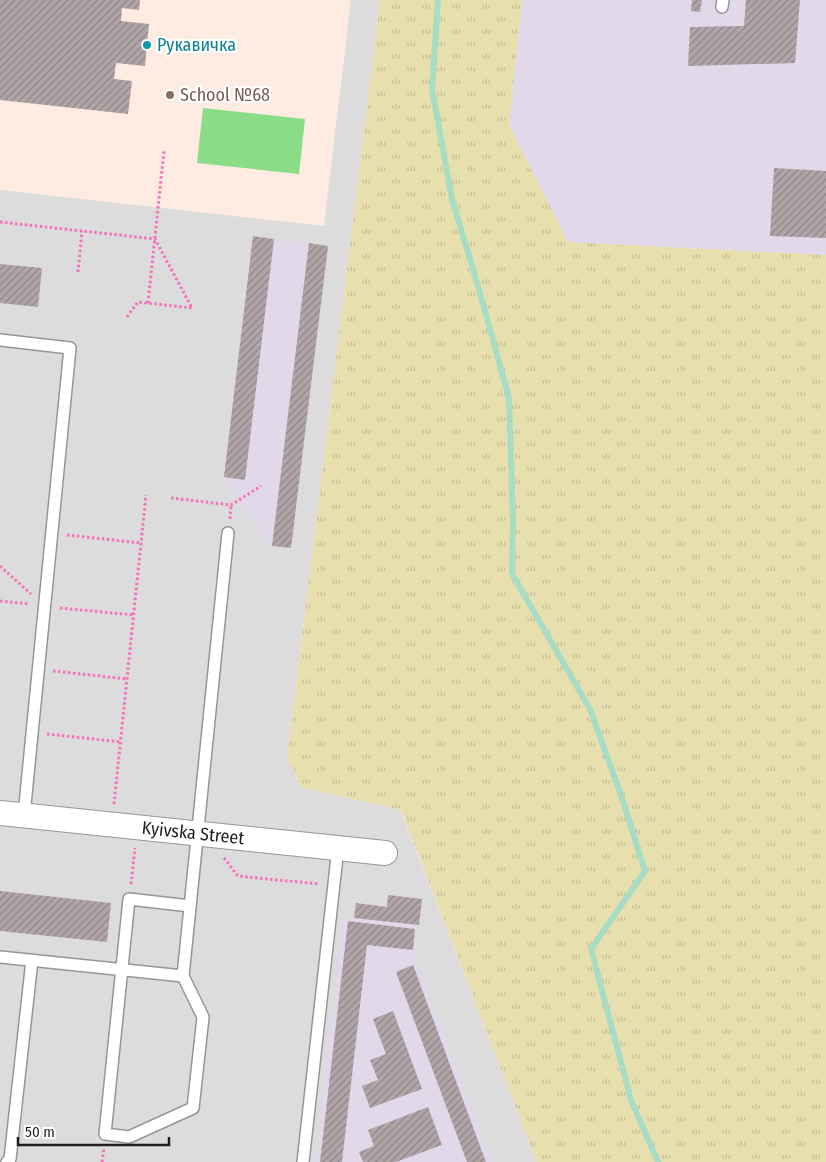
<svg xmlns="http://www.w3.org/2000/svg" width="826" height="1162" font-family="'Fira Sans Condensed',sans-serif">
<defs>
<pattern id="grass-tufts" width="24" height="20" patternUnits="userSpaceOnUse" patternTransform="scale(1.25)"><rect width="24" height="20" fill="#e8dfae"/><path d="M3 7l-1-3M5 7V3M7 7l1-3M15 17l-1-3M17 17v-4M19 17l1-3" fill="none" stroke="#c7bf95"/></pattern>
<pattern id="building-hatch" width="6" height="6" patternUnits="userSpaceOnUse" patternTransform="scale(1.25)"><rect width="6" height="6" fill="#b1a5a8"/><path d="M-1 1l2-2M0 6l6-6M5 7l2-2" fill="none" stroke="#8f8688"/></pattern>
</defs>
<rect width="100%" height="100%" fill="#f0e6e6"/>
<path fill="#dddcdd" d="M0 0H380L287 758 301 787 400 810 537 1162H0Z"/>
<path fill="#e1d8e9" d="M522 0H826V255L568 242 509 125Z
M253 236 328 246 291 548 272 546 224 477Z
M344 917 419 925 415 960 491 1162H316Z"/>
<path fill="#feebe1" d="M0 0H351L324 226 0 190Z"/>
<path fill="url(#grass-tufts)" d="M380 0H522L509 125 568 242 826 255V1162H537L401 810 301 787 287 758Z"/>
<path fill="#8bdc87" d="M203 108 305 119 299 174 197 163Z"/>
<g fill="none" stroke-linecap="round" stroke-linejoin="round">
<path stroke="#a8dcc5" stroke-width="6" d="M438 0 432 89 452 199 478 286 509 398 513 521 512 574 590 709 622 798 645 871 591 949 631 1100 658 1162"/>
</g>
<path fill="url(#building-hatch)" d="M0 0H140L139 10 122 8 121 21 149 24 145 66 116 63 114 79 132 81 128 114 0 100Z
M692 0H702L700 12 691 11Z
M746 0H800L795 63 688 66 690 27 744 26Z
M774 168 826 171V238L770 236Z
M253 236 274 239 245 480 224 477Z
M309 243 328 246 291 548 272 546Z
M0 264 42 268 38 307 0 303Z
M0 891 111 903 107 942 0 931Z
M388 895 422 899 419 925 354 918 356 903 387 907Z
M348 921 415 929 413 950 367 945 342 1162H320Z
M413 965 486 1162H467L396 972Z
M393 1011 422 1089 370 1108 362 1086 378 1080 370 1060 386 1054 373 1019Z
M428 1107 442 1145 396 1162H363L359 1152 374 1146 368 1130Z"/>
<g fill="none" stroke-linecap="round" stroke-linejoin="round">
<defs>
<path id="lane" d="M722 7 723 0
M0 340 70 348 24 815
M190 906 129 899 105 1134 129 1137 193 1108 203 1017 183 976 228 533
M0 957 183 976
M7 1162 10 1159 32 960
M303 1162 338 848"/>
<path id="street" d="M0 813 385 853"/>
</defs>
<use href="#lane" stroke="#969696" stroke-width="14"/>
<use href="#street" stroke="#969696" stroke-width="26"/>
<path stroke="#f572bb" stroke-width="3" stroke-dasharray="2.5 2.5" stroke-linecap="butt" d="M0 222 155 239 192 308
M78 272 82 231
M148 303 164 151
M127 317 138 302 192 308
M171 498 231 505 261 486
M230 519 231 505
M67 535 141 543
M0 566 31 594
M0 601 29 604
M60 608 134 615
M53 671 127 679
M47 734 121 742
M114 804 146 495
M224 858 238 876 319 884
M131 884 135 848
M102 1162 104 1148"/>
<use href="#lane" stroke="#fff" stroke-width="11"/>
<use href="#street" stroke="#fff" stroke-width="24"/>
</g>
<circle fill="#0f9aa8" stroke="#fff" stroke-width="2" cx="147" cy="45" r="5"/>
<circle fill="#8d6e63" stroke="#fff" stroke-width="2" cx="170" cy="95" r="5"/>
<g text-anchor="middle" stroke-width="4.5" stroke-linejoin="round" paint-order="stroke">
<g font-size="18" fill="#0d838f" stroke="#fff" text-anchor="start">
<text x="157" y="51">Рукавичка</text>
</g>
<g font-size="18" fill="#785e54" stroke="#fff" text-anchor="start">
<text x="180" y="101">School №68</text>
</g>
<g font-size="18" fill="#1f1f1f" stroke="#fff">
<text transform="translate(193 833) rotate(6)" y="6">Kyivska Street</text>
</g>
</g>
<path d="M18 1137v8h151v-8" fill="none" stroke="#1f1f1f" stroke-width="2.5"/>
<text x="25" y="1137" font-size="15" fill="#1f1f1f" stroke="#ffffff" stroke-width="4" paint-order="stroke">50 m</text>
</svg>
